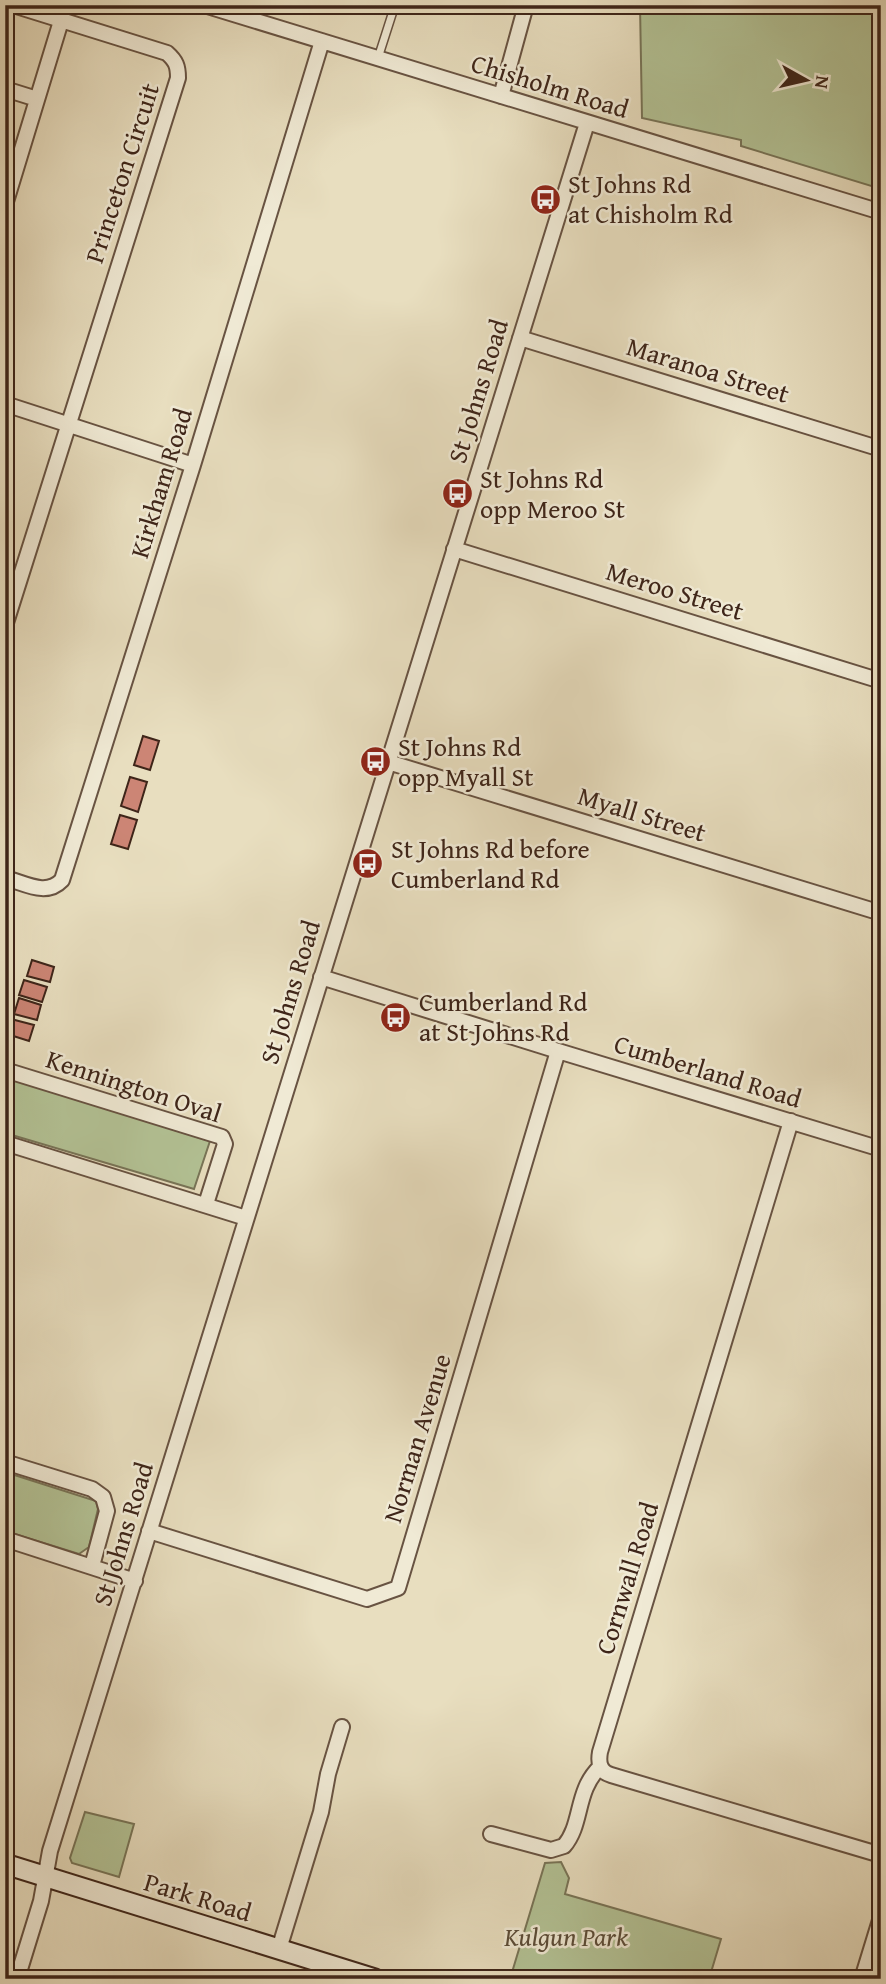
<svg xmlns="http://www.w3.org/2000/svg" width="886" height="1984" font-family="'Gentium Book Plus',serif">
<rect width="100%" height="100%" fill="#e8debf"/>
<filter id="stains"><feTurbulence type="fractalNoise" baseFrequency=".00286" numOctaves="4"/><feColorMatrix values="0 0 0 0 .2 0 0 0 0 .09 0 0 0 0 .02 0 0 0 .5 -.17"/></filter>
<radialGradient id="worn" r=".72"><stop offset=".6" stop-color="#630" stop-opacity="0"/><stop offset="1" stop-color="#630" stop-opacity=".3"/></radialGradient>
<path fill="#b3c295" stroke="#787457" stroke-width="2" d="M640 5H881V189L741 146V140L642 118Z
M5 1076 210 1141 194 1189 5 1133Z
M5 1472 96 1501 98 1509 89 1547 79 1554 5 1531Z
M85 1812 134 1824 119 1877 72 1863 70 1858Z
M561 1862 569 1878 565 1894 721 1939 709 1979H510L545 1863Z"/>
<path fill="#cc8575" stroke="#3e2519" stroke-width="2" d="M143 736 159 741 150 770 134 765Z
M130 777 147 782 138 812 121 806Z
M120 815 137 820 128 849 111 844Z
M32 960 54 967 50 982 27 976Z
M24 980 47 987 42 1002 19 995Z
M19 998 41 1005 37 1020 14 1014Z
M11 1019 34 1025 29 1041 7 1034Z"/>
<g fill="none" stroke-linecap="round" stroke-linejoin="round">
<defs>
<path id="service" d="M378 58 395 5"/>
<path id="minor" d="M204 5 881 212
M5 89 37 99
M501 96 526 5
M5 205 61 21
M520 338 881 449
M5 404 193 465
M454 549 881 681
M5 626 178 78C178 66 176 61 167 53L13 5
M388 762 881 913
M5 878C25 883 46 897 62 880L193 465 322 41
M321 977 558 1051 881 1149
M5 1070 222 1137 225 1144 206 1204
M791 1121 600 1752C598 1763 600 1772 611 1775L881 1855
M5 1143 246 1218
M5 1462 92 1489 103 1497 107 1511 92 1566
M149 1531 367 1599 398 1588 558 1051
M5 1539 135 1581
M491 1834 551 1850 564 1846C583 1824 575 1791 600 1767
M279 1949 321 1812 328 1774 342 1727
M17 1979 41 1901 50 1851 587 123
M862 1979 881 1917"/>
<path id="secondary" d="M5 1864 375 1979"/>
</defs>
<use href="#service" stroke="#685342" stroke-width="10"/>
<use href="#minor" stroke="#685342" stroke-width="18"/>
<use href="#secondary" stroke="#3e2519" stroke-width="23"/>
<use href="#service" stroke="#f0ead5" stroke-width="7"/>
<use href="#minor" stroke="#f0ead5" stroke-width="14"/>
<use href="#secondary" stroke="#f0ead5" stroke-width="19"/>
</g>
<defs>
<symbol id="bus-disc" viewBox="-11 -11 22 22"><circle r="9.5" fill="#8f2418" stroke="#f0ead5"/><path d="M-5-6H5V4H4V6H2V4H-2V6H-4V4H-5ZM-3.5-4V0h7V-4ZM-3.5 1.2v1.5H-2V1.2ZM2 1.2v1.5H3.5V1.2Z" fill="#fff"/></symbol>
</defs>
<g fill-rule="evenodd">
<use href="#bus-disc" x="528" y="182" width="35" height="35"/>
<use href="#bus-disc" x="440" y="476" width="35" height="35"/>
<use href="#bus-disc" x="358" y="744" width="35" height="35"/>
<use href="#bus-disc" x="350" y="846" width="35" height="35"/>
<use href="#bus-disc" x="378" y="1000" width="35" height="35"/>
</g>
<g text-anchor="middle" stroke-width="5" stroke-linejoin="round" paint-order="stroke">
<g font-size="26" fill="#3e2519" stroke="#f0ead5">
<text transform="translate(550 86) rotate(17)" y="9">Chisholm Road</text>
<text transform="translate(122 173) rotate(-72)" y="9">Princeton Circuit</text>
<text transform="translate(708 370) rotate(17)" y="9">Maranoa Street</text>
<text transform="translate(478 391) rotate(-73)" y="9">St Johns Road</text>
<text transform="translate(161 483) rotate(-73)" y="9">Kirkham Road</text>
<text transform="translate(675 591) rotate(17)" y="9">Meroo Street</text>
<text transform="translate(642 814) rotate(17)" y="9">Myall Street</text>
<text transform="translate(290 992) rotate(-73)" y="9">St Johns Road</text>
<text transform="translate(708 1071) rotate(17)" y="9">Cumberland Road</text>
<text transform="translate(134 1086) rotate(18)" y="9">Kennington Oval</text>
<text transform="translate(417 1438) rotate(-73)" y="9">Norman Avenue</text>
<text transform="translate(123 1534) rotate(-73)" y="9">St Johns Road</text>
<text transform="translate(627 1578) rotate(-73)" y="9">Cornwall Road</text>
<text transform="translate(198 1897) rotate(17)" y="9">Park Road</text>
</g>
<g font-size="26" fill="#3e2519" stroke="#f0ead5" text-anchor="start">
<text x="568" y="193">St Johns Rd<tspan x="568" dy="30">at Chisholm Rd</tspan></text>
<text x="480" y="488">St Johns Rd<tspan x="480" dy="30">opp Meroo St</tspan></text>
<text x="398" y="756">St Johns Rd<tspan x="398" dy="30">opp Myall St</tspan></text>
<text x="391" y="858">St Johns Rd before<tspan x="391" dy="30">Cumberland Rd</tspan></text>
<text x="419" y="1011">Cumberland Rd<tspan x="419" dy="30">at St Johns Rd</tspan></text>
</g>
<g font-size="26" font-style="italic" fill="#5b4c38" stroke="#f0ead5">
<text x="566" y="1946">Kulgun Park</text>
</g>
</g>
<rect width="886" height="1984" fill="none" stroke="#e8debf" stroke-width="28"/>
<rect x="7" y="7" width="872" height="1970" fill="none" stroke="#3e2519" stroke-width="3.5"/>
<rect x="14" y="14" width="858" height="1956" fill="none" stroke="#3e2519" stroke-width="2"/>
<g transform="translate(806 80) rotate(98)" stroke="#f0ead5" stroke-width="5" paint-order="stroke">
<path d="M0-5L12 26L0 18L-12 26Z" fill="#3e2519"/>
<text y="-10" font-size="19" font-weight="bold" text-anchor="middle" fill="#3e2519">N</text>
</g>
<rect width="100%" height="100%" filter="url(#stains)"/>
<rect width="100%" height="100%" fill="url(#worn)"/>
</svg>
